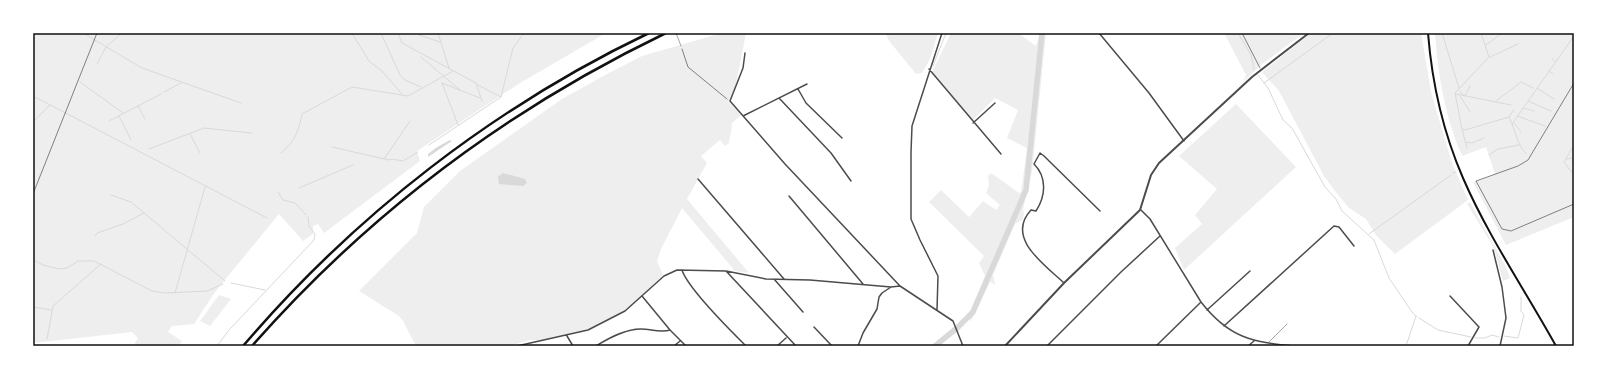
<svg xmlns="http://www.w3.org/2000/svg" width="1607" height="379" font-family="'Open Sans',sans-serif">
<rect width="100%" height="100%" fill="#fff"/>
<path fill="#eee" d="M33 33H606L520 83 417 151 420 161 324 233 318 224 313 226V234L303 241 279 214 215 292 194 324 172 326 168 332 182 341 179 346H133L138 338 132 332 33 343Z
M722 33H746L735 89 729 102 741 115 731 124 732 126 729 143 725 146 720 140 701 156 707 163 687 199 749 273 735 271 682 208 661 249 657 261 663 275 625 311 588 330 545 340H530L509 346H416L403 321 399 316 359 291 417 233 424 207 460 171 562 99 607 74 642 56Z
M885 33H938L930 59 922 73 916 74 890 42Z
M951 33H1018L1036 46 1040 33H1046L1032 172 1023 209 1024 215 1022 220 1015 224 993 275 995 285 990 282 971 321 969 319 960 329 958 324 970 311 985 276 979 263 984 256 929 202 941 190 969 217 983 201 996 210 1000 205 986 193 989 186 988 176 991 173 1019 193 1021 192 1027 148 1007 138 1018 110 995 98 972 121 932 72Z
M1224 33H1304L1261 65 1243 82 1246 75Z
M1311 33H1421L1431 92 1452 163 1468 200 1395 254 1376 235 1366 219 1349 208 1335 191 1324 176 1279 91 1262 72Z
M1435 33H1574V217L1506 245 1473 182 1495 174 1486 147 1462 156C1445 117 1438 76 1435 33Z
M1236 104 1296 167 1184 270 1175 248 1202 224 1195 215 1217 189 1179 156Z
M1470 202 1505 265 1510 278 1503 281 1493 246 1467 204Z
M219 295 231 299 210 326 200 321Z"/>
<path fill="#d9d9d9" d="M450 140 452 141 428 157V154L437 147Z
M503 173 525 179 527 183 523 186 499 184 498 177Z"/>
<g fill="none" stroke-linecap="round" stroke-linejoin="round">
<path stroke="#d9d9d9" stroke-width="1" d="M83 33 142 68 241 103
M352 33 369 61 382 71 402 94
M381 33 400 75 405 80 421 87
M398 33 402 43 476 83 482 101
M438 33 449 68
M1238 33 1251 55 1254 70
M1442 33 1459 88
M1481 33 1489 57 1455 93 1462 129 1465 130 1509 117C1515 128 1517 145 1526 154
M419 35 440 42
M1486 45 1502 33
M421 57 460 90
M1490 57 1518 44
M1552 58 1555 62
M97 64 106 47 122 33
M933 66 946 33
M1549 71 1553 74
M1258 75 1268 88 1283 120 1292 128 1325 187 1336 199 1342 211 1374 240 1389 278 1412 312 1417 317
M80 82 123 113
M442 83 458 125
M442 83 480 98
M1264 83 1333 33
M478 85 501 97
M1537 88 1554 99
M1460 91 1463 95
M164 92 181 83
M1456 94 1511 105
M33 96 267 218
M1460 96 1470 112
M1465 96 1470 86
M1496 101 1521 82 1533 88
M1528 101 1551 111
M138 106 145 119
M1523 108 1534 111
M119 116 131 140
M1517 116 1545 126
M1509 117 1514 110
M109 121 161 94
M33 122 50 105
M1514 123 1521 132
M1512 124 1574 36
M1462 129 1467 148
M190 134 200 153
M1466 142 1472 143 1484 138
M429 145 501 97 513 48 524 33
M1574 145 1564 162 1574 175
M332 147 389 160 392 159 403 161 418 152
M149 149 204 128 251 133
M281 153C295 142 299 130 302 114L352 87 408 96 453 71
M1489 155 1498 149 1519 145
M384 159 410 121
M1567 159 1574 158
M1453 173 1456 172
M299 188 353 165
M278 192 283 200 295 203 306 215
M111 195 131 202 225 281
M1369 234 1451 175
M95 236 97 233 123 224 144 213
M33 260 43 265 59 269 67 268 78 261H94L152 291 165 293 207 291 223 284
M231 283 265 290
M175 293 205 187
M33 307 51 310
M1419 318 1438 330 1471 337
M953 332V333
M1504 336 1518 338 1524 315 1521 311V297
M1475 338H1485L1492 335 1499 337
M47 339 53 306 101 264
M217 346 229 330 314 240 315 234 309 226 308 217
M1406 346 1416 316"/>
<path stroke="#d9d9d9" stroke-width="5.5" d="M935 346 957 328 973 312 1026 190 1042 33"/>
<path stroke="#111" stroke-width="0.5" d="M1242 33 1260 68
M682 49 688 67 727 99
M1574 83 1528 160 1518 166 1476 181 1502 229 1511 231 1574 204
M33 194 97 33"/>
<path stroke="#4c4c4c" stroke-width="0.5" d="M676 33 681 46
M1269 342 1287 324"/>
<path stroke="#4c4c4c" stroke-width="1.5" d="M1099 33 1149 93 1184 141
M745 53 743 68 730 101 785 164 900 286
M929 69 1001 154
M798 89 806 103 842 138
M779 98 831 153 851 181
M743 116 807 84
M973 123 995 103
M698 179 784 279
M789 196 863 284
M1141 210 1150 219 1201 302C1229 338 1252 342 1294 346
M1493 250 1502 287 1506 318 1500 346
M682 270C688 289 730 330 746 346
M726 271 796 346
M774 279 803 312
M1064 283C1045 265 1005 238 1031 210L1036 211C1046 196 1047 177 1034 164L1040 153 1044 156 1100 211
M642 296 670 330
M1450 296 1479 327 1468 346
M937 310 938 276 920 240 911 219V152L912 126 942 33
M1207 310 1250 271
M1224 326 1334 226 1339 227 1354 246
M814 327 832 346
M567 336 573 346
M517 346 588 330 625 311 664 276 677 270 726 271 766 279 810 280 891 287 900 286 953 321 963 346
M596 346C609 338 625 329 641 329 650 329 661 333 670 330L686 346
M674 346 680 341
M777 346 786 338
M858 346 863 333 877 309 879 297 882 293 891 287
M1047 346 1121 272 1160 236
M1156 346 1200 303
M1248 346 1254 341"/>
<path stroke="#4c4c4c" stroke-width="2" d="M1005 346 1064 283 1140 210 1151 175 1159 163 1252 77 1309 33"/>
<path stroke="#111" stroke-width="2" d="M1428 33C1432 83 1443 132 1463 178 1488 236 1525 290 1556 346"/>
<path stroke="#111" stroke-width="2.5" d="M243 346C355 215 494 107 649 33
M252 346C368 214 508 109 666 33"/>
</g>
<rect width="1607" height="379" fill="none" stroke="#ffffff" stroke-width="68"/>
<rect x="34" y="34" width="1539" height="311" fill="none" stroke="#111" stroke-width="1.5"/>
</svg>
